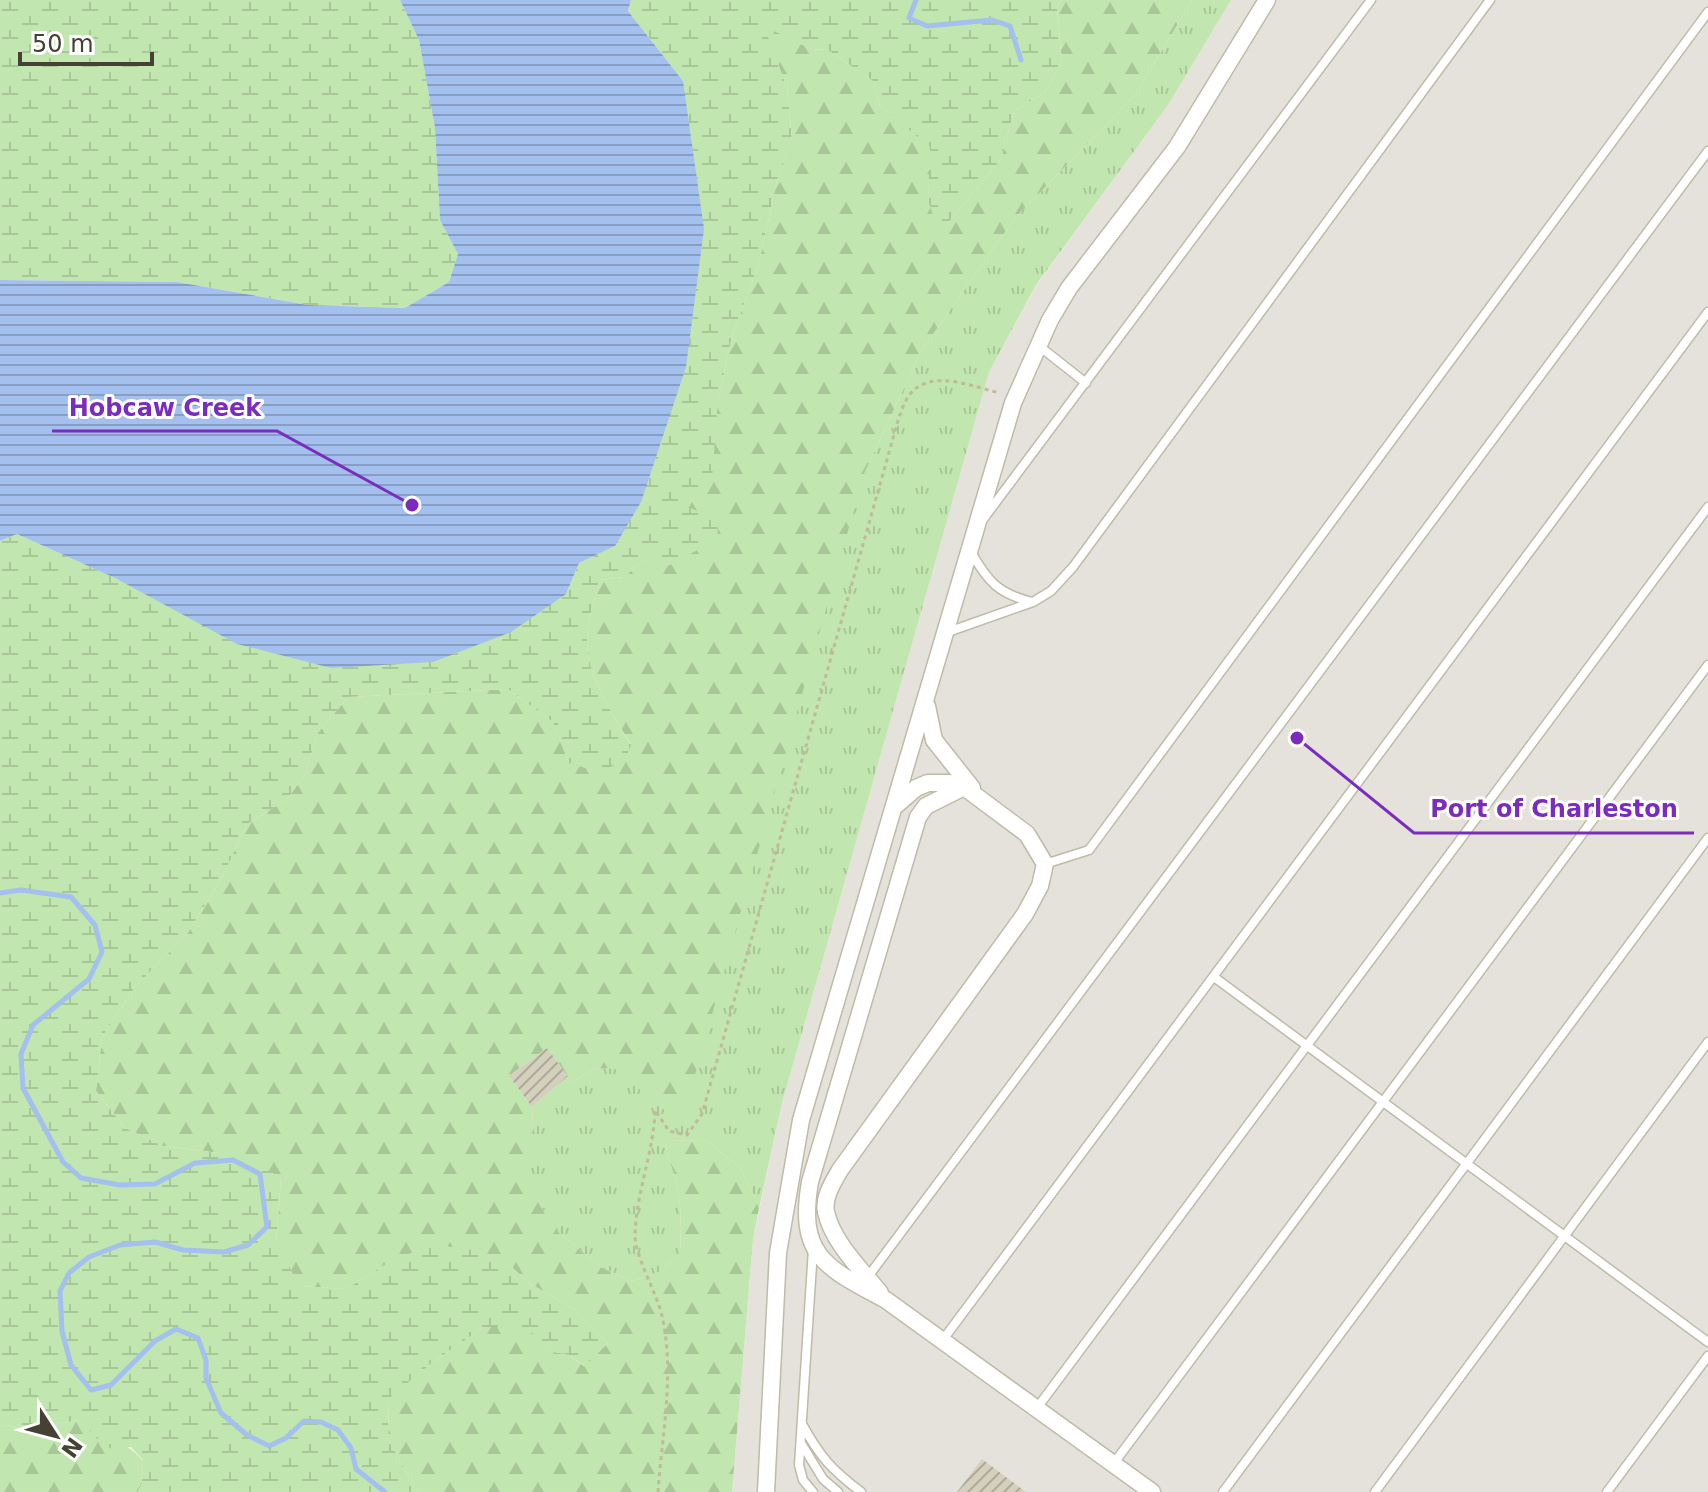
<svg xmlns="http://www.w3.org/2000/svg" width="1708" height="1492" font-family="'DejaVu Sans',sans-serif">
<defs>
<pattern id="grass-tufts" width="24" height="20" patternUnits="userSpaceOnUse" patternTransform="scale(2)"><rect width="24" height="20" fill="#c2e6af"/><path d="M3 7l-1-3M5 7V3M7 7l1-3M15 17l-1-3M17 17v-4M19 17l1-3" fill="none" stroke="#a8c697"/></pattern>
<pattern id="forest-firs" width="22" height="20" patternUnits="userSpaceOnUse" patternTransform="scale(2)"><rect width="22" height="20" fill="#c2e6af"/><path d="M5 1l3.5 6h-7zM16 11l3.5 6h-7z" fill="#a8c697"/></pattern>
<pattern id="wetland-marsh" width="20" height="14" patternUnits="userSpaceOnUse" patternTransform="scale(2)"><rect width="20" height="14" fill="#c2e6af"/><path d="M1 5h8M5 5V1M11 12h8M15 12V8" fill="none" stroke="#a8c697"/></pattern>
<pattern id="water-rules" width="6" height="5" patternUnits="userSpaceOnUse" patternTransform="scale(2)"><rect width="6" height="5" fill="#a3c0ee"/><path d="M0 2.5h6" fill="none" stroke="#879ec2"/></pattern>
<pattern id="building-hatch" width="6" height="6" patternUnits="userSpaceOnUse" patternTransform="scale(2)"><rect width="6" height="6" fill="#d4d0bc"/><path d="M-1 1l2-2M0 6l6-6M5 7l2-2" fill="none" stroke="#aeaa9a"/></pattern>
</defs>
<rect width="100%" height="100%" fill="#f3f1e6"/>
<path fill="#e5e2db" d="M1231 0H1708V1492H732L753 1239 782 1103 989 372 1036 286 1168 105Z"/>
<path fill="url(#grass-tufts)" d="M1192 0H1231L1168 105 1036 285 989 372 782 1103 759 1208 740 1167 705 1140 666 1141C666 1155 671 1164 675 1177 682 1202 681 1228 680 1253L659 1272 632 1281 602 1268 557 1231 523 1181 533 1127 532 1107 568 1076 572 1082 594 1069 614 1068 864 474 921 351 1015 218 1136 94Z"/>
<path fill="url(#forest-firs)" d="M1060 0H1192L1136 94 1015 218 921 351 864 474 691 1089 677 1110 668 1113 614 1068 594 1069 572 1082 547 1048 509 1076 532 1107 533 1127 524 1181 557 1231 602 1268 632 1281 659 1272 680 1253C681 1228 682 1202 675 1177 671 1164 666 1155 666 1141L705 1140 740 1167 759 1208 753 1239 732 1492H417L388 1439 389 1397 433 1362 484 1327 526 1326 554 1352 566 1354 584 1366 608 1343 574 1309 529 1283 506 1262 391 1261 346 1289 298 1286 276 1242 281 1179 219 1153 163 1146 125 1128 96 1091 102 1037 135 987 187 934 223 876 246 825 287 799 306 773 317 734 348 697 508 689 553 722 569 763 631 744C616 721 592 682 588 654 584 630 593 602 601 580L624 577 646 558 689 507 718 401 732 336 759 263 777 180 792 139 787 88 763 25 811 49 828 50 873 81 880 106 931 147 928 200 947 224 1001 159 1014 111 1045 92 1062 62 1057 7Z
M81 1420C102 1441 123 1437 143 1461L142 1483 138 1492H0V1425L24 1429Z"/>
<path fill="url(#wetland-marsh)" d="M0 0H400L419 40 435 128 440 220 458 254 449 282 405 308 308 305 177 282 0 280Z
M631 0H1060L1057 7 1062 62 1045 92 1014 111 1001 159 947 224 936 225 928 200 930 147 880 106 873 81 828 50 811 49 764 26 787 88 792 140 777 180 759 263 732 336 718 401 712 480 694 490 689 507 717 521 718 539 668 566 646 558 624 577 601 580C593 602 584 630 588 654 592 682 616 721 631 745L624 761 599 772 569 763 553 722 508 689 348 697 317 734 306 773 287 799 246 825 223 876 187 934 135 987 102 1037 96 1091 125 1128 163 1146 219 1153 260 1163 281 1179 276 1241 299 1286 346 1289 391 1261 431 1245 465 1248 506 1262 529 1283 574 1309 608 1343 585 1366 566 1354 554 1352 526 1327H484L433 1362 389 1398 388 1439 417 1492H138L142 1483 143 1460 131 1447 105 1448 81 1420 24 1429 0 1425V541L17 534 117 579 566 594 579 563 615 546 683 81 628 11Z"/>
<path fill="url(#water-rules)" d="M400 0H631L628 11 683 81 704 229 686 367 641 502 615 546 579 563 566 594 511 632 433 662 331 668 237 644 117 579 17 534 0 541V280L177 282 308 305 405 308 449 282 458 254 440 220 435 128 419 40Z"/>
<g fill="none" stroke-linecap="round" stroke-linejoin="round">
<path stroke="#a3c0ee" stroke-width="5" d="M916 0 909 18 927 26 992 20 1010 26 1021 60
M0 893 21 890 71 897 95 925 102 952 89 979 33 1025 21 1054 23 1088 63 1162 81 1178 120 1185 155 1184 195 1163 233 1160 260 1174 267 1227 248 1245 224 1252 183 1250 155 1242 120 1245 89 1257 69 1273 60 1291 62 1331 71 1365 91 1390 111 1385 155 1341 176 1329 198 1338 206 1360V1378L221 1413 247 1435 269 1446 286 1438 304 1421 321 1422 338 1430 351 1448 356 1469 385 1492"/>
</g>
<path fill="url(#building-hatch)" d="M547 1048 568 1076 532 1107 509 1076Z
M982 1459 1026 1492H957Z"/>
<g fill="none" stroke-linecap="round" stroke-linejoin="round">
<defs>
<path id="service" d="M1039 346 1086 383
M984 518 1371 0
M971 552C988 582 999 594 1032 602
M945 633 1033 602 1051 591 1073 567 1490 0
M1045 864 1089 850 1708 12
M1214 977 1708 1342
M813 1249 799 1465 803 1480 813 1492
M867 1278 1708 151
M942 1341 1708 312
M1037 1408 1708 507
M802 1424C820 1457 832 1470 861 1492
M801 1443 823 1479 838 1492
M1114 1463 1708 665
M1223 1492 1708 838
M1375 1492 1708 1042
M1607 1492 1708 1356"/>
<path id="minor" d="M927 706 934 740 972 788
M964 787 926 806 918 817 810 1182C797 1257 827 1268 886 1300L1152 1492
M880 1293C861 1269 833 1243 826 1212 823 1198 833 1182 840 1170L1025 914 1040 886 1045 864 1027 834 964 787 949 783H928L916 788 893 808
M766 1492 778 1253 801 1120 1013 403 1050 320 1069 288 1177 147 1267 0"/>
</defs>
<use href="#service" stroke="#bebba9" stroke-width="11"/>
<use href="#minor" stroke="#bebba9" stroke-width="19"/>
<path stroke="#bfba9a" stroke-width="3" stroke-dasharray="4 4" stroke-linecap="butt" d="M658 1492C662 1434 675 1374 662 1316 657 1293 635 1257 635 1235 636 1192 654 1152 655 1110L669 1131 687 1135 702 1114 899 417C902 410 905 400 910 394 932 368 973 387 1000 393"/>
<use href="#service" stroke="#fff" stroke-width="8"/>
<use href="#minor" stroke="#fff" stroke-width="16"/>
</g>
<path fill="none" stroke="#7b2cbf" stroke-width="3" d="M412 505L277 431H52M1297 738L1414 833H1694"/>
<g fill="#7b2cbf" stroke="#fff" stroke-width="3">
<circle cx="412" cy="505" r="8"/>
<circle cx="1297" cy="738" r="8"/>
</g>
<g font-size="24" text-anchor="middle" font-weight="bold" fill="#7b2cbf" stroke="#fff" stroke-width="6" stroke-linejoin="round" paint-order="stroke">
<text x="165" y="416">Hobcaw Creek</text>
<text x="1554" y="817">Port of Charleston</text>
</g>
<g transform="translate(56 1436) rotate(126)" stroke="#ffffff" stroke-width="6" paint-order="stroke">
<path d="M0-6L14 30L0 20L-14 30Z" fill="#454235"/>
<text y="-12" font-size="22" font-weight="bold" text-anchor="middle" fill="#454235">N</text>
</g>
<path d="M20 52v12h132v-12" fill="none" stroke="#454235" stroke-width="4"/>
<text x="32" y="52" font-size="24" fill="#454235" stroke="#ffffff" stroke-width="6" paint-order="stroke">50 m</text>
</svg>
